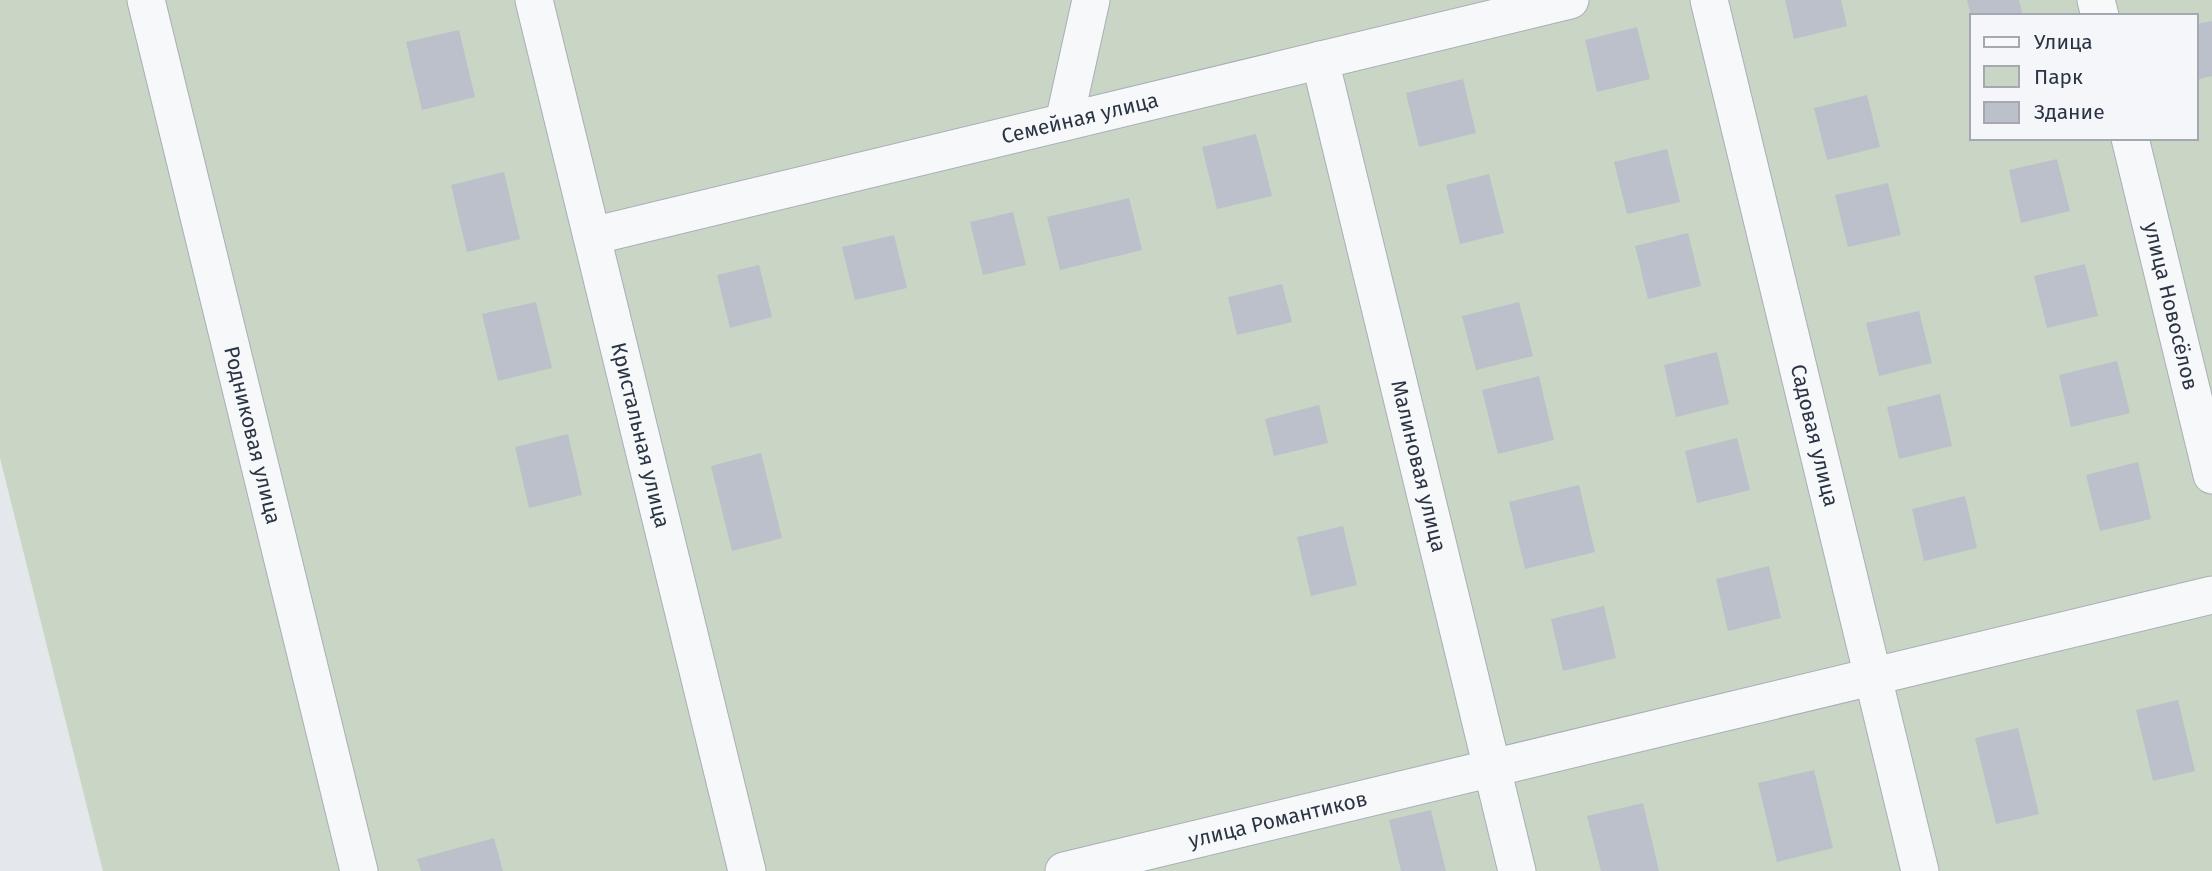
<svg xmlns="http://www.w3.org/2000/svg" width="2212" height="871" font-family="'Fira Sans',sans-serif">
<rect width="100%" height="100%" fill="#e4e7ec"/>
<path fill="#c9d6c5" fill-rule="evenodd" d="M0 0H2212V871H103L0 458ZM1972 16H2196V138H1972Z"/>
<path fill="#bbc0ca" d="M1785 0H1841L1847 26 1794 39Z
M1967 0H2019L2023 16H1971Z
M2212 21V76L2196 80V24Z
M1637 27 1650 79 1597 92 1585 40Z
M459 30 475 97 422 110 406 42Z
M1463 79 1476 133 1419 147 1406 93Z
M1867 95 1880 147 1827 160 1814 108Z
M1256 134 1272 196 1217 209 1202 147Z
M1667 149 1680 202 1627 214 1614 162Z
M2057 159 2070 211 2021 223 2009 170Z
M504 172 520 239 467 252 451 185Z
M1489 174 1504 233 1460 244 1446 185Z
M1888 183 1901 235 1848 247 1835 195Z
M1129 198 1142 250 1060 270 1047 217Z
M1013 212 1026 265 983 275 970 222Z
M1688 233 1701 286 1648 299 1635 246Z
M894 235 907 288 855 300 842 247Z
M2085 264 2098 316 2047 328 2034 276Z
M759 265 772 317 730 328 717 275Z
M1282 284 1292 322 1237 335 1228 297Z
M536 302 552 368 498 381 482 314Z
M1519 302 1533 356 1476 370 1462 316Z
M1919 311 1932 363 1879 376 1866 323Z
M1717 352 1729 404 1676 417 1664 365Z
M2117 361 2130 413 2071 427 2059 375Z
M1539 376 1554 440 1498 454 1482 390Z
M1940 394 1952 446 1899 459 1887 407Z
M1319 405 1328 443 1274 456 1265 419Z
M568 434 582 495 529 508 515 447Z
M1737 438 1750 490 1697 503 1685 451Z
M761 453 782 538 732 551 711 466Z
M2138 462 2151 519 2100 531 2086 475Z
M1579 485 1595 552 1525 569 1509 502Z
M1965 496 1977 548 1924 561 1912 509Z
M1343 526 1357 585 1311 596 1297 537Z
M1769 566 1781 618 1728 631 1716 579Z
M1604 606 1616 658 1563 671 1551 619Z
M2178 700 2195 771 2153 781 2136 710Z
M2018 728 2039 814 1996 824 1975 738Z
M1814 770 1833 848 1777 862 1758 783Z
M1643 803 1659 871H1601L1587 816Z
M1431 810 1446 871H1401L1389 820Z
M494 838 503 871H421L417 859Z"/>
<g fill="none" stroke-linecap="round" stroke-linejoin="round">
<defs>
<g id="street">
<path id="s1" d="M146 0 359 871"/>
<path id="s2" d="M534 0 747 871"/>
<path id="s3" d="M1709 0 1920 871"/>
<path d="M2096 0 2100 16"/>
<path id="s4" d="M1320 60 1517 871"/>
<path d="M1064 122 1091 0"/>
<path id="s5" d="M2130 138 2212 475"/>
<path id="s6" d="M592 236 1570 0"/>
<path id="s7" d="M1064 871 2212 595"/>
</g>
</defs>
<use href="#street" stroke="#a9aeb7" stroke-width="39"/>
<use href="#street" stroke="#f7f8fa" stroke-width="37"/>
</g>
<g text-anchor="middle" stroke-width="5" stroke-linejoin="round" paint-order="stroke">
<g font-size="21" fill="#2b3445" stroke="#f4f6f9">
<text dy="7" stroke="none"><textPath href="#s6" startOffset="502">Семейная улица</textPath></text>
<text dy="7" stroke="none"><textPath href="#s5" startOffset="173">улица Новосёлов</textPath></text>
<text dy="7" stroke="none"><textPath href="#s3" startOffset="448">Садовая улица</textPath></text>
<text dy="7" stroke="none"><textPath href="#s1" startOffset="448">Родниковая улица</textPath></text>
<text dy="7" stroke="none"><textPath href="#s2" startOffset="448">Кристальная улица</textPath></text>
<text dy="7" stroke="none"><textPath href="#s4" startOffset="418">Малиновая улица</textPath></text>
<text dy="7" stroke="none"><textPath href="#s7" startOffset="220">улица Романтиков</textPath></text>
</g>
</g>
<rect x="1970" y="14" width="228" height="126" fill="#f4f6f9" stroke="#a4a8b1" stroke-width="2"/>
<rect x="1984" y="37" width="35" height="10" fill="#f7f8fa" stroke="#a4a8b1" stroke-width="2"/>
<text x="2034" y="49" font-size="21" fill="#2b3445">Улица</text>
<rect x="1984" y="66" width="35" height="21" fill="#c9d6c5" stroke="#a4a8b1" stroke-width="2"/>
<text x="2034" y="84" font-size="21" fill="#2b3445">Парк</text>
<rect x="1984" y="102" width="35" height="21" fill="#bbc0ca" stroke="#a4a8b1" stroke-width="2"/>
<text x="2034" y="119" font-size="21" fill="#2b3445">Здание</text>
</svg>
